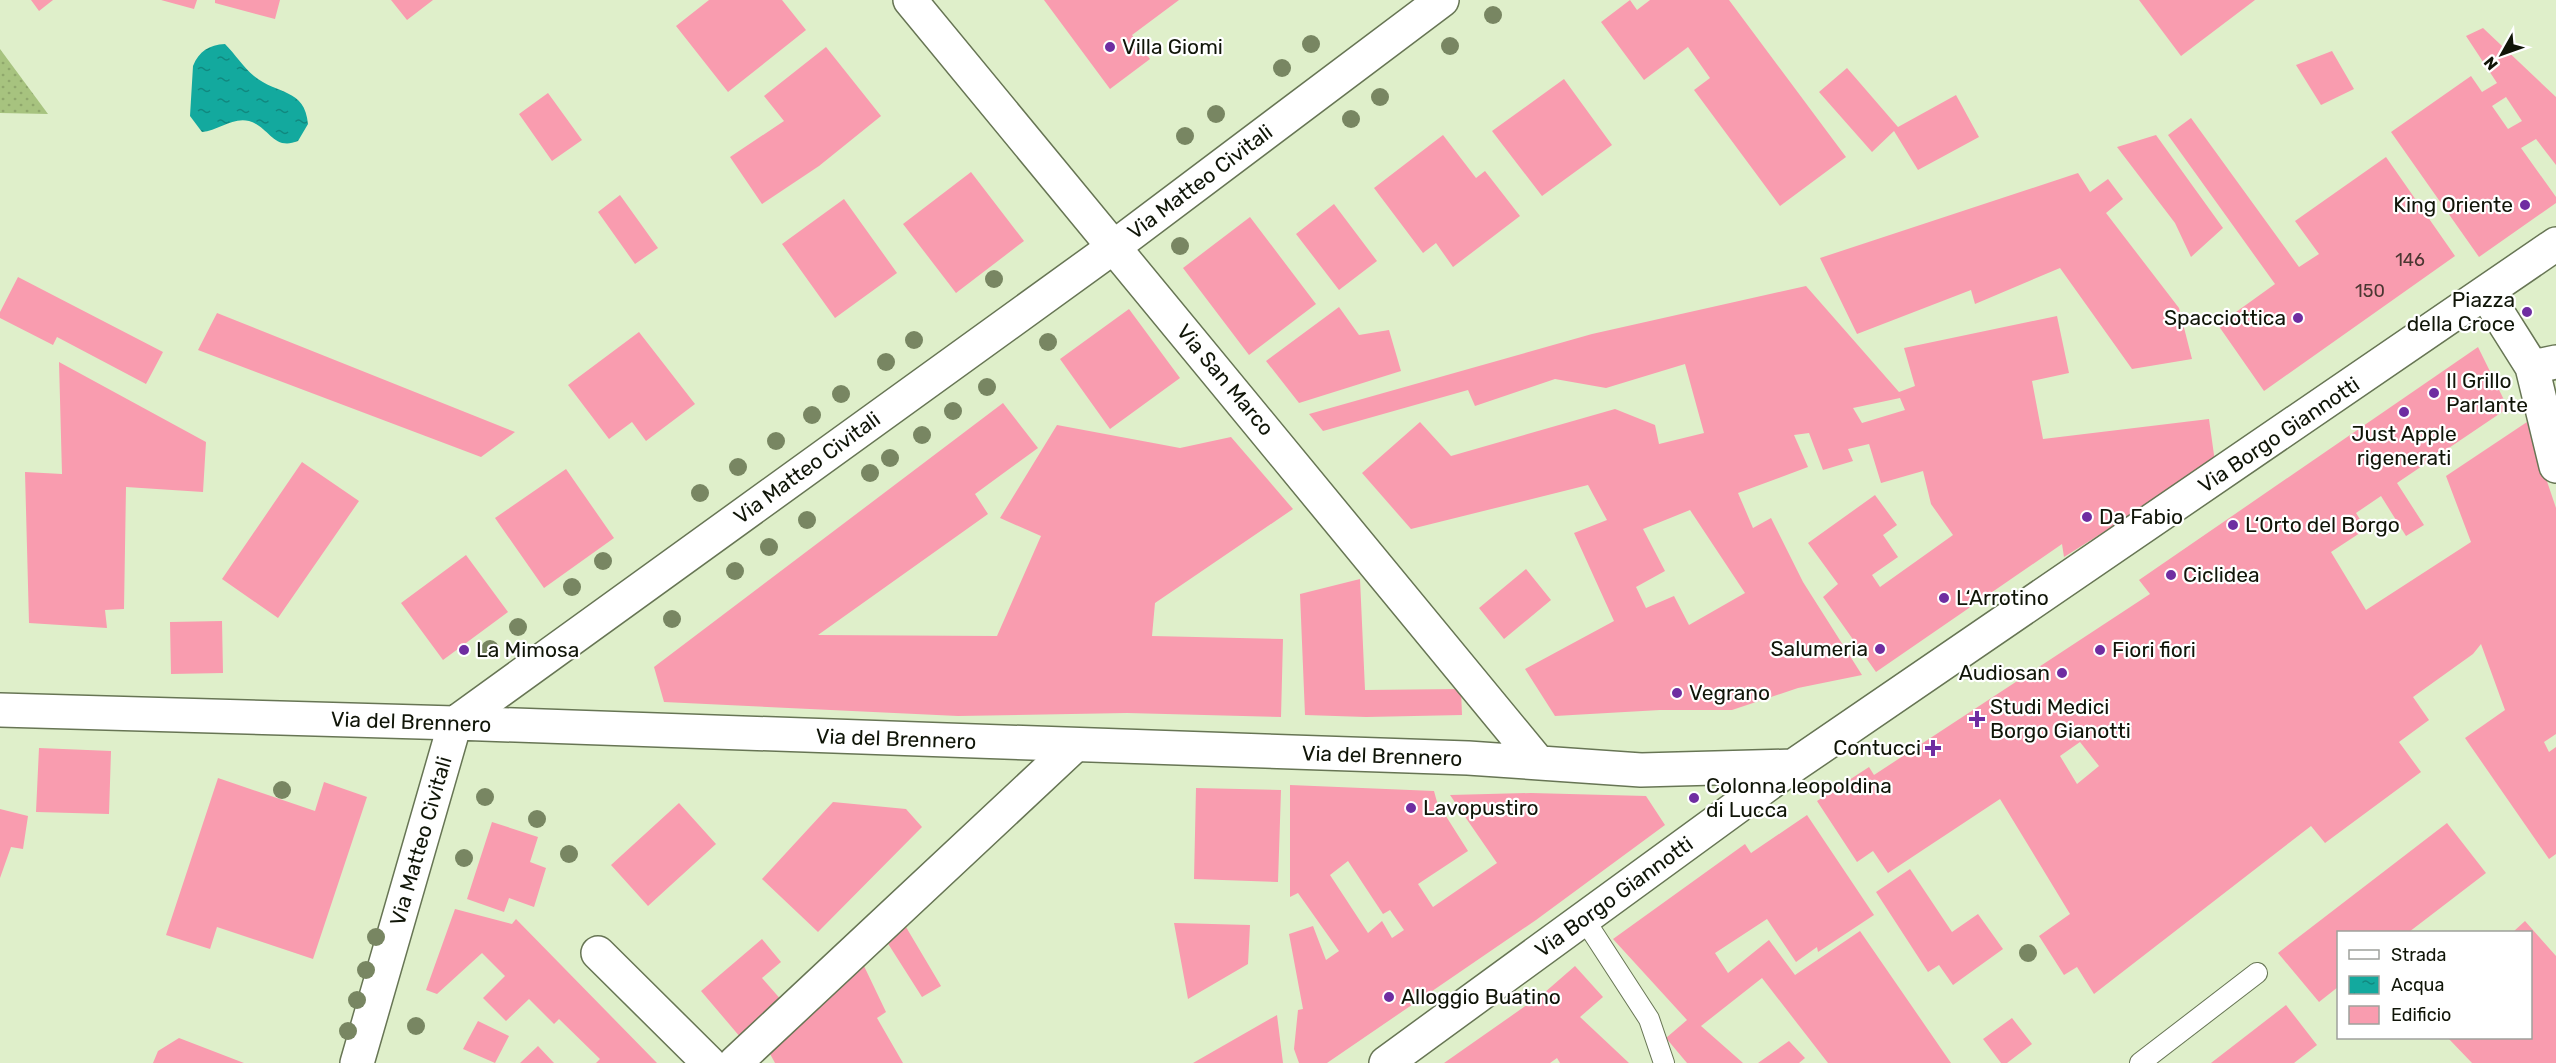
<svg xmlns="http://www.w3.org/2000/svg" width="2556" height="1063" font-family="Rubik,sans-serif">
<defs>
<pattern id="grass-dots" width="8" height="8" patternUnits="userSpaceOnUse" patternTransform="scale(1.5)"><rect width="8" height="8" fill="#a7c37f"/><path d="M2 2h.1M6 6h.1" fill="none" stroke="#8fa76c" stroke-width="1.8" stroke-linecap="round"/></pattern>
<pattern id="water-ripples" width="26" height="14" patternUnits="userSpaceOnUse" patternTransform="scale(1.5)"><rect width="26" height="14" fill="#13a99e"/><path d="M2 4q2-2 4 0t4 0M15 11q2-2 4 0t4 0" fill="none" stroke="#10887f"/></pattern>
</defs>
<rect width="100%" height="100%" fill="#dfefca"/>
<path fill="url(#grass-dots)" d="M0 49 48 114 0 113Z"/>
<path fill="url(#water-ripples)" d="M225 44C235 54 244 68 254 76 277 95 305 88 308 124L298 141C273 151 270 127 249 121 232 117 218 131 202 132L190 116 193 66C199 51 209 45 225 44Z"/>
<path fill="#f99caf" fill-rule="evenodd" d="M31 0H53L39 11Z
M161 0H197L194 9Z
M215 0H280L275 19 215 3Z
M391 0H433L407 20Z
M709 0H782L806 30 728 92 676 26Z
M1044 0H1179L1132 35 1150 59 1110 89Z
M1630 0 1637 10 1650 0H1729L1846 157 1780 206 1694 90 1710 78 1688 47 1644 80 1601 22Z
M2139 0H2255L2181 56Z
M2483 28 2556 97V165L2536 139 2521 148 2556 197V203L2479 257 2391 132 2471 76 2482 92 2497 83 2466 36ZM2506 97 2522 121 2508 129 2492 106Z
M826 47 881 116 819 166 762 204 730 157 784 121 764 96Z
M2332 51 2354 89 2321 105 2296 65Z
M1847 68 1898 127 1956 95 1979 137 1918 170 1894 131 1872 152 1819 92Z
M1564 79 1612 145 1542 196 1492 131Z
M548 93 582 140 552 161 519 114Z
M2191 118 2299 267 2319 254 2295 221 2386 157 2455 256 2264 391 2218 325 2275 284 2168 135Z
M1443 135 1476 178 1485 171 1520 216 1453 267 1436 243 1423 253 1374 188Z
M2156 135 2223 228 2191 257 2175 223 2117 147Z
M971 172 1024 241 956 293 903 224Z
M2078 173 2090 192 2108 179 2123 199 2106 213 2179 308 2192 359 2132 369 2060 268 1975 304 1971 290 1857 334 1820 258Z
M620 195 658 248 635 264 598 212Z
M844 199 897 273 835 318 782 244Z
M1334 204 1377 261 1339 290 1296 234Z
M1250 217 1316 304 1249 355 1183 268Z
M18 277 163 352 146 384 57 337 53 345 0 318V312Z
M1806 286 1899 392 1915 386 1904 348 2057 316 2069 373 2032 381 2043 439 2209 419 2215 462 2064 557 2062 544 1876 672 1823 597 1838 584 1808 543 1875 495 1897 525 1883 535 1898 557 1872 575 1880 587 1953 535 1931 504 1923 471 1881 483 1869 444 1848 449 1853 461 1823 470 1809 433 1794 435 1808 467 1738 493 1753 528 1771 518 1803 582 1862 675 1798 688 1732 710H1660L1555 716 1525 669 1614 621 1574 533 1607 520 1588 485 1411 529 1362 473 1420 422 1451 456 1615 409 1655 425 1659 444 1704 433 1685 364 1606 388 1555 379 1475 406 1468 390 1323 431 1309 414 1592 334ZM1900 398 1905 410 1862 423 1853 408ZM1690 510 1745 593 1689 625 1674 596 1646 608 1636 587 1665 571 1643 529Z
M1339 307 1359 335 1389 330 1401 371 1299 403 1266 361Z
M1129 309 1180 378 1110 429 1060 359Z
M217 313 515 432 481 457 198 350Z
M639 332 695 404 646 441 632 422 609 439 568 385Z
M2478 347 2508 408 2397 483 2424 525 2406 536 2381 496 2356 513 2366 529 2331 552 2366 610 2471 542 2446 476 2527 422 2556 508V734L2544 742 2549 752 2556 747V854L2549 859 2465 738 2505 710 2481 644 2473 654 2413 697 2429 720 2399 742 2421 772 2325 843 2311 826 2094 994 2077 967 2064 975 2039 936 2070 914 2000 799 1888 873 1873 851 1857 862 1817 801 1869 767 1874 775 2150 594 2139 580ZM2080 742 2099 766 2077 784 2060 756Z
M59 362 206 442 203 492 126 487 124 609 105 610 107 628 29 623 25 472 62 474Z
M1003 403 1038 448 975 494 988 514 818 635 997 636 1041 536 1000 518 1057 425 1180 448 1231 437 1293 509 1155 603 1152 636 1283 639 1281 717 1127 713 958 716 664 702 654 667Z
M302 462 359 501 278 618 222 579Z
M566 469 614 538 544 588 495 518Z
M466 555 508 612 443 660 401 603Z
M1526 569 1551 600 1504 639 1479 608Z
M1360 579 1365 690 1461 689 1462 715 1366 717 1305 715 1300 594Z
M222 621 223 673 171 674 170 622Z
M39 748 111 751 109 814 36 812Z
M218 778 315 811 324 782 367 797 313 959 217 927 210 949 166 935Z
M1290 785 1434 791 1437 802 1468 851 1418 884 1433 907 1497 863 1450 795 1531 793 1646 796 1665 825 1536 920 1327 1063H1299L1294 1049 1298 1010 1303 1009 1289 934 1313 926 1326 960 1339 951 1298 893 1290 897ZM1348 861 1383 914 1390 910 1404 930 1392 938 1382 921 1368 933 1330 875Z
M1196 788 1281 790 1278 882 1194 879Z
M833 802 906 809 922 827 818 932 762 879Z
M679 803 716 844 648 906 611 865Z
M0 809 28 816 23 849 11 847 0 878Z
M1807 815 1874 915 1818 952 1817 947 1796 962 1767 919 1715 953 1728 973 1769 940 1795 975 1860 931 1951 1063H1828L1762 978 1701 1026 1743 1063H1687L1666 1038 1687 1020 1613 939 1745 844 1751 853Z
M492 822 538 837 530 862 546 868 534 907 509 898 504 912 467 899Z
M2447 823 2486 873 2409 932H2338V987L2319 1002 2278 953Z
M1910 869 1952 932 1978 914 2003 949 1953 985 1939 965 1928 972 1876 892Z
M455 909 512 924 516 919 657 1063H596L600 1059 559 1019 554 1024 529 999 506 1021 483 998 505 976 482 953 437 994 426 990Z
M2525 921 2556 956V1063H2472L2448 1038H2530V932H2513Z
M1174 923 1250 925 1248 964 1188 999Z
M906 927 941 986 922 997 887 942Z
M762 939 781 962 762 978 783 1002 741 1038 701 991Z
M864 966 886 1012 877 1018 903 1063H775L769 1052Z
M1575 966 1603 997 1580 1017 1629 1063H1560L1557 1058 1550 1063H1444L1544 993Z
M2286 1005 2317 1045 2294 1063H2211Z
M1277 1015 1283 1063H1193Z
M2012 1018 2032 1044 2007 1063H2001L1983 1039Z
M478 1021 509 1036 495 1063 463 1049Z
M179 1038 244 1063H153L158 1051Z
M1789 1041 1805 1058 1799 1063H1758Z
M538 1046 554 1063H520Z"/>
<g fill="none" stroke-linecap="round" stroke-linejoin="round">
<defs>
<path id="service" d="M1584 919 1649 1019 1664 1063
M2140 1063 2257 973"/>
<path id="minor" d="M2486 294 2532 367 2556 362
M2532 367 2556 466
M598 953 709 1063
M735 1063 1074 746"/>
<path id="tertiary" d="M910 0 1538 762
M357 1063 455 723 1468 758 1641 770 1793 766
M1386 1063 1793 766 2556 244"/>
<path id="primary" d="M0 710 455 723 1115 246 1442 0"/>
</defs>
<use href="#service" stroke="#677554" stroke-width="22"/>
<use href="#minor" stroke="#677554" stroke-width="36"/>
<use href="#tertiary" stroke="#677554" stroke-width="36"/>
<use href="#primary" stroke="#677554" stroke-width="36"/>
<use href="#service" stroke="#fff" stroke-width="20"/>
<use href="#minor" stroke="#fff" stroke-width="33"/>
<use href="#tertiary" stroke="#fff" stroke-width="33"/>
<use href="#primary" stroke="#fff" stroke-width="33"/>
</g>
<g fill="#788662">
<circle cx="1493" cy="15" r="9"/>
<circle cx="1311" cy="44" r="9"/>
<circle cx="1450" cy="46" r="9"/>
<circle cx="1282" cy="68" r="9"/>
<circle cx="1380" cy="97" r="9"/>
<circle cx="1216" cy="114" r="9"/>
<circle cx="1351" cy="119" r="9"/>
<circle cx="1185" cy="136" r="9"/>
<circle cx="1180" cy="246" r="9"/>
<circle cx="994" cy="279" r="9"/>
<circle cx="914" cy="340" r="9"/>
<circle cx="1048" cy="342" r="9"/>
<circle cx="886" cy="362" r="9"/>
<circle cx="987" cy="387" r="9"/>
<circle cx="841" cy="394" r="9"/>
<circle cx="953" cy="411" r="9"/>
<circle cx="812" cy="415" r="9"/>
<circle cx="922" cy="435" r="9"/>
<circle cx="776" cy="441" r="9"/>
<circle cx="890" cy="458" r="9"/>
<circle cx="738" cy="467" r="9"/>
<circle cx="870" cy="473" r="9"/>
<circle cx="700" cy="493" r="9"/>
<circle cx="807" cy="520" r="9"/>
<circle cx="769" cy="547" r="9"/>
<circle cx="603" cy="561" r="9"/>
<circle cx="735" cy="571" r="9"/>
<circle cx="572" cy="587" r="9"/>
<circle cx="672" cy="619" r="9"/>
<circle cx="518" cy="627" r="9"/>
<circle cx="490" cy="649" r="9"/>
<circle cx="282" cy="790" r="9"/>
<circle cx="485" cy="797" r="9"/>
<circle cx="537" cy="819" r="9"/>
<circle cx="569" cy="854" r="9"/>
<circle cx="464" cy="858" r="9"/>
<circle cx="376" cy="937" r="9"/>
<circle cx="2028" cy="953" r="9"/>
<circle cx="366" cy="970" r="9"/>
<circle cx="357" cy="1000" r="9"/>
<circle cx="416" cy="1026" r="9"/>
<circle cx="348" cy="1031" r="9"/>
</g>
<g fill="#6f2da1" stroke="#fff" stroke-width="2">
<circle cx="1110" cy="47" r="6"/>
<circle cx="2525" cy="205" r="6"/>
<circle cx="2527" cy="312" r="6"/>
<circle cx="2298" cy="318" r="6"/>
<circle cx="2434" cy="393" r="6"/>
<circle cx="2404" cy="412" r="6"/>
<circle cx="2087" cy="517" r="6"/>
<circle cx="2233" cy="525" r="6"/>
<circle cx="2171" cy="575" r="6"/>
<circle cx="1944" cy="598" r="6"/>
<circle cx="1880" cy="649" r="6"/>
<circle cx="464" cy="650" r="6"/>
<circle cx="2100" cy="650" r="6"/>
<circle cx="2062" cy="673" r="6"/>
<circle cx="1677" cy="693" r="6"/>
<path d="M1974 710h6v6h6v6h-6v6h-6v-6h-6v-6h6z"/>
<path d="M1930 739h6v6h6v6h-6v6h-6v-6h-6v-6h6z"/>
<circle cx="1694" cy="798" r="6"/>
<circle cx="1411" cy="808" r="6"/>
<circle cx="1389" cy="997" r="6"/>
</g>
<g text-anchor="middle" stroke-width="4.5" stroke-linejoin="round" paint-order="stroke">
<g font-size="18" fill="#4a3732">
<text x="2410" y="266">146</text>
<text x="2370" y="297">150</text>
</g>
<g font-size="21" fill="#101508" stroke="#fff" text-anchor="start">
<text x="1122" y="54">Villa Giomi</text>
<text x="2513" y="212" text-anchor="end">King Oriente</text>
<text x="2515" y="307" text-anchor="end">Piazza<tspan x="2515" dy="24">della Croce</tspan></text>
<text x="2286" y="325" text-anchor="end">Spacciottica</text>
<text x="2446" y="388">Il Grillo<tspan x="2446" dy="24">Parlante</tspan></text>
<text x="2404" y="441" text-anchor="middle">Just Apple<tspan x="2404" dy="24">rigenerati</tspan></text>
<text x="2099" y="524">Da Fabio</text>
<text x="2245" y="532">L‘Orto del Borgo</text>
<text x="2183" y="582">Ciclidea</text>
<text x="1956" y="605">L‘Arrotino</text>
<text x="1868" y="656" text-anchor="end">Salumeria</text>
<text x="476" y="657">La Mimosa</text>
<text x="2112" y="657">Fiori fiori</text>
<text x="2050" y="680" text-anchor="end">Audiosan</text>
<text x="1689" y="700">Vegrano</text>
<text x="1990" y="714">Studi Medici<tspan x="1990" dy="24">Borgo Gianotti</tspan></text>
<text x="1921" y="755" text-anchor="end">Contucci</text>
<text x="1706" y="793">Colonna leopoldina<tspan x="1706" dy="24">di Lucca</tspan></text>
<text x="1423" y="815">Lavopustiro</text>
<text x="1401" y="1004">Alloggio Buatino</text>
</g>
<g font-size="21" fill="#101508" stroke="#fff">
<text transform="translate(1200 182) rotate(-37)" y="7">Via Matteo Civitali</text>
<text transform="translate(1225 380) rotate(50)" y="7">Via San Marco</text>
<text transform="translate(2279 435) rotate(-34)" y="7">Via Borgo Giannotti</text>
<text transform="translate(807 468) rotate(-36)" y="7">Via Matteo Civitali</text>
<text transform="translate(411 722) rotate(2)" y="7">Via del Brennero</text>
<text transform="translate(896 739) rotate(2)" y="7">Via del Brennero</text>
<text transform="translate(1382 756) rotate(2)" y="7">Via del Brennero</text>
<text transform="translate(421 841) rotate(-74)" y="7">Via Matteo Civitali</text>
<text transform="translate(1614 897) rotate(-36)" y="7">Via Borgo Giannotti</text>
</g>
</g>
<rect x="2337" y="931" width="195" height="108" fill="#ffffff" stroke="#9fa19c" stroke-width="1.5"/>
<rect x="2349" y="950" width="30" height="9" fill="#ffffff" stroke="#9fa19c" stroke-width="1.5"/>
<text x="2391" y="961" font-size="18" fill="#101508">Strada</text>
<rect x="2349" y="976" width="30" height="18" fill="url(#water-ripples)" stroke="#9fa19c" stroke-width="1.5"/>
<text x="2391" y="991" font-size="18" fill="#101508">Acqua</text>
<rect x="2349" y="1006" width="30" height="18" fill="#f99caf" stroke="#9fa19c" stroke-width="1.5"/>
<text x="2391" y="1021" font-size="18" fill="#101508">Edificio</text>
<g transform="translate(2502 54) rotate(230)" stroke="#ffffff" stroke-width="4.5" paint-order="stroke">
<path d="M0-4.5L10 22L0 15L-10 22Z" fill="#101508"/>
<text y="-9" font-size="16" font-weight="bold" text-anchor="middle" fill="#101508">N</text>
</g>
</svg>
